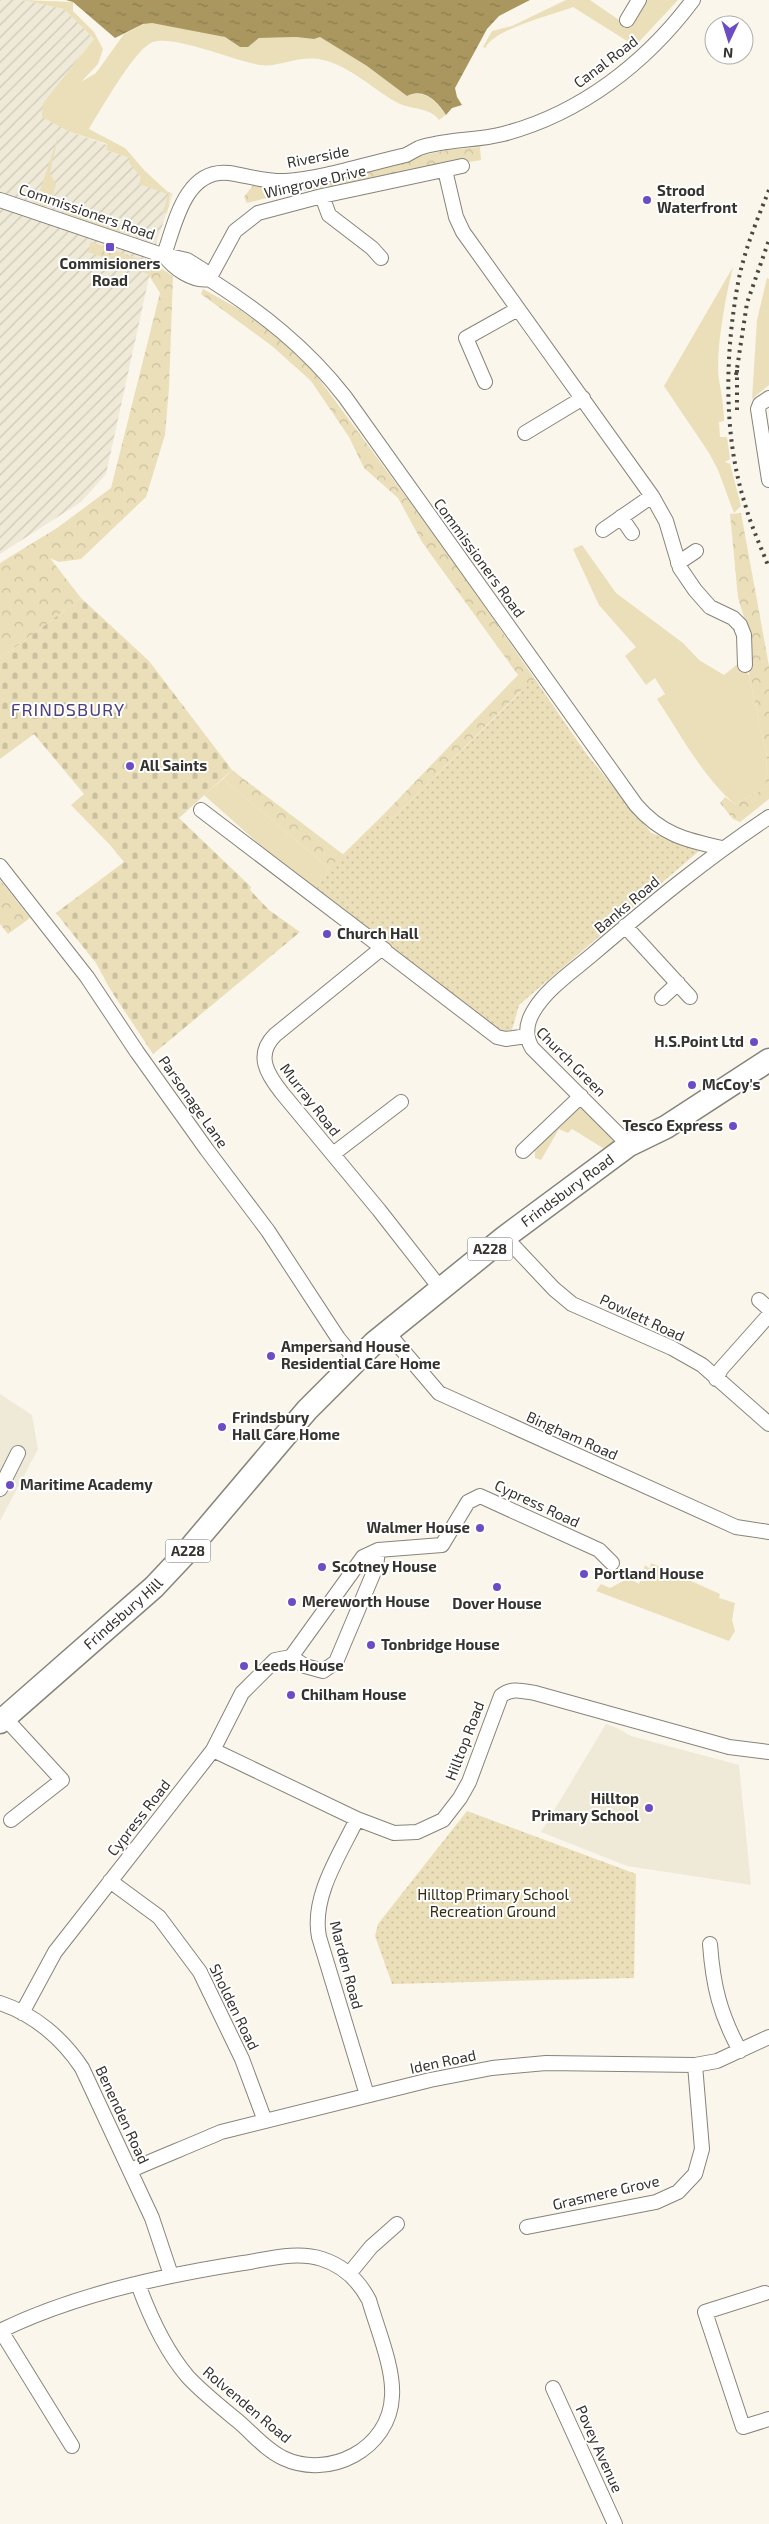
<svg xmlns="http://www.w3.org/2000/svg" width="769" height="2524" font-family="'Exo 2',sans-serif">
<defs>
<pattern id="industrial-furrows" width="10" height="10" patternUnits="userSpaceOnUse" patternTransform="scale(1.25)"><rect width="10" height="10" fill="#efe9d7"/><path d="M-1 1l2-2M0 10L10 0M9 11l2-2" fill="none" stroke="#cec8b9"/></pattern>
<pattern id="forest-crowns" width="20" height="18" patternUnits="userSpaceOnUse" patternTransform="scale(1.25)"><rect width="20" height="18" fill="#ebdfb9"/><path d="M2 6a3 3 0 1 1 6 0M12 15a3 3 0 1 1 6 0" fill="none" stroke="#cac09f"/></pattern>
<pattern id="cemetery-stones" width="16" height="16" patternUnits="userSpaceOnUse" patternTransform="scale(1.25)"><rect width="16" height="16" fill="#ebdfb9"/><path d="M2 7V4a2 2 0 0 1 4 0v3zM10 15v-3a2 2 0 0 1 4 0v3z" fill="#cac09f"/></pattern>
<pattern id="park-dots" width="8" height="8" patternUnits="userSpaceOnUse" patternTransform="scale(1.25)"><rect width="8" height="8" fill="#ebdfb9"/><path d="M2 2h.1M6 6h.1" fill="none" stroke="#cac09f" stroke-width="1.8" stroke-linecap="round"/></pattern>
<pattern id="water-ripples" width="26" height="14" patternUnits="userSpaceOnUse" patternTransform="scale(1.25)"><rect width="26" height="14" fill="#a9975f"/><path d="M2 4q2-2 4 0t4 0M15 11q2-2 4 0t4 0" fill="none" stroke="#8a7c4f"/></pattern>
</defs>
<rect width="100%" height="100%" fill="#faf6eb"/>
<path fill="#efe9d7" d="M0 1394 32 1415 38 1449 0 1521Z
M606 1724 617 1728 631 1736 739 1765 751 1885 627 1866 541 1832Z"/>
<path fill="url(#industrial-furrows)" d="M0 0H22L64 9 94 39 43 103 68 131 107 145 106 150 130 158 158 187 173 194 157 241 106 474 81 502 0 554Z"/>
<path fill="#ebdfb9" d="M22 0 73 2V11L94 32 103 49 98 64 81 82 96 73 124 34 146 23H161L225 37 240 47H248L259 38 296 37 314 39 320 37 367 66 407 96C425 88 437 102 446 115L439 120C430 107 412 110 398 103 374 90 350 66 323 60 299 54 279 68 260 65 234 61 175 35 153 42 136 47 100 111 89 129L125 148 145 171 170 194 167 213 163 212 168 194 139 184 141 177 129 163 130 158 106 150 107 144 68 131 42 117 43 103 94 39 64 9Z
M566 0H590L619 20 645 0H678L635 46 573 7C550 16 496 28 485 48L483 47 492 31 512 26Z
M59 133 50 173 56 185 50 204 45 207 33 202 41 188Z
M68 204 77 212 142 234 141 238 68 216 64 213Z
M733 267C726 295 715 352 719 380 721 392 724 407 724 421L719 422 720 437H727L730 459 725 462 730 464 741 506 734 513 718 470 709 453 664 386Z
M767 278 769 279V385L752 399 757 320Z
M582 545 616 593 683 643 699 660 724 675 741 661 749 676 767 756 765 788 735 804C704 779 679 732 657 699L665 694 655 678 646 685 625 656 636 647 599 605 573 549Z
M223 779 329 868 314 893 204 795Z
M577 1108H583L613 1138 614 1144 608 1151 572 1129 568 1133 559 1129 541 1160 535 1158V1147Z
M651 1563 720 1594 719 1598 735 1603 732 1620 735 1631 729 1641 596 1591 601 1584 610 1588 629 1578 639 1584 645 1565 650 1569Z"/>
<path fill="url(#forest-crowns)" d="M480 147 481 160 274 196 247 203 244 197 254 184H293L447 150Z
M91 242 154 264 173 276 169 388 165 435 146 497 81 559 59 562 50 558 81 598 0 659V563L57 528 111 488 160 293 148 274 88 252Z
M203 289 237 308 272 333 314 372 462 573 587 755 651 833 699 851 664 862 522 690 392 819 384 814 518 675 422 542 398 498 364 468 349 437 311 381 272 346 201 294Z
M741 513 769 666V799L740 822 733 819 720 803 725 797 735 804 765 788 767 756 749 676 751 639 738 598 730 514Z
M232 770 344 855 329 868 223 779Z
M0 880 30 918 8 934 0 924Z"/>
<path fill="url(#cemetery-stones)" d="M81 598 149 661 232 770 179 818 251 887 250 890 269 910 300 932 153 1054 110 989 96 963 56 913 124 862 110 845 71 805 84 794 34 734 0 759V659Z"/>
<path fill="url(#park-dots)" d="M534 679 587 755 651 833 699 851 519 1005 512 1030 499 1031 400 953 314 893 329 868 384 814 392 819Z
M467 1811 636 1874 634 1978 392 1984 375 1936 378 1924Z"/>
<path fill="url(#water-ripples)" d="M66 0H530L499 16 487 29 455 88 457 97 462 105 452 108 446 115C438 102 424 87 407 96L367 66 320 37 314 39 296 37 259 38 248 47H240L225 37 152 23 143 24 115 38 73 2Z"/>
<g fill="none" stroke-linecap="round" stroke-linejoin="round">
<defs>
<path id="minor" d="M627 20 639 0
M445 170 456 217 463 232 652 496 666 521 680 568 695 590 710 607 733 618 740 625 744 635 745 665
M322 196 329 215 372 248 381 258
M0 200 156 253 187 260 203 270 209 279C261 312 307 348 345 397L636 805C661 834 685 840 722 848
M164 255C175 224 185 168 229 173 249 176 266 182 286 181 321 179 370 163 406 155 410 153 415 150 419 148 446 139 476 141 503 134 580 114 646 63 693 0
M164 255C173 268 193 282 209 279
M209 279 235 231 258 213 322 196 462 166
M485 382 466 338 518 309
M769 398 760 404 758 409 769 480
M525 433 583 398
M621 517 632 533
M603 530 652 496
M678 563 696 551
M201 810 385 950
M0 866 87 977 137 1052 207 1150 268 1231 338 1338 356 1360
M625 926 690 997
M377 945 497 1037 506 1039 527 1036
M382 948 275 1035C255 1055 267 1074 282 1093L379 1210 440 1288
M662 998 678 983
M629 1145 532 1048C525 1036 526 1024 533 1012 546 989 573 971 593 954 649 906 707 858 769 817
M523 1151 581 1096
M333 1154 401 1102
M505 1237 554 1289 572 1304 672 1348 702 1365 769 1424
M759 1300 769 1309
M387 1332 439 1393 736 1527 769 1532
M716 1379 721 1369 769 1315
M0 1489 18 1453
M291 1657 305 1666 323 1671 336 1662 376 1567 378 1550
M5 1718 62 1780 11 1820
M213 1750 357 1819 394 1833 417 1832 443 1820 460 1798 469 1782 501 1696C511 1687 523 1691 535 1693L729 1747 769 1752
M357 1819C340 1854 311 1897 319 1937L367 2095
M110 1881 159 1917 200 1972 242 2059 265 2121
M710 1944C713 1986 720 2014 740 2051
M0 2003C34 2014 63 2039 82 2068L152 2218 171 2275
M22 2013 55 1952 213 1750 242 1693 275 1660 291 1657 363 1557 378 1550 442 1545 468 1502 480 1496 599 1550 612 1563
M131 2170C161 2157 191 2145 221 2132L430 2080 492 2068 546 2063 695 2065 717 2061 769 2037
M527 2227 656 2202 678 2192 695 2174 702 2149 695 2065
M349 2274 371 2247 397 2224
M765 2293 705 2312 743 2427 769 2419
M0 2331C71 2296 165 2275 243 2263 269 2259 297 2251 322 2259 344 2266 359 2281 369 2300 377 2328 394 2368 392 2396 390 2449 329 2480 283 2458 266 2450 253 2434 239 2422 222 2408 203 2393 188 2377 165 2350 150 2317 138 2284
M1 2331 72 2446
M553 2388 615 2524"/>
<g id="primary">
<path id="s1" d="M0 1722 154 1587 185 1554 307 1410 374 1343 505 1237 629 1145 666 1127 769 1060"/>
</g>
</defs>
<use href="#minor" stroke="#87847a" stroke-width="16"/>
<use href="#primary" stroke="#87847a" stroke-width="25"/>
<use href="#minor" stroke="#fff" stroke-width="14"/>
<use href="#primary" stroke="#fff" stroke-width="22"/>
<path stroke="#494742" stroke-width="4" stroke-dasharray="2.5 5" stroke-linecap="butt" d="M769 190C757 220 744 251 738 283 725 354 723 435 745 504 751 526 761 547 769 568
M737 370V413
M736 375 747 303 769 240"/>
</g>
<g fill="#6c4cc5" stroke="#fff" stroke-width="2">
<circle cx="647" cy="200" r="5"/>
<rect x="105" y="242" width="10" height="10" rx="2.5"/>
<circle cx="130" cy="766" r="5"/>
<circle cx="327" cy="934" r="5"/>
<circle cx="754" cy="1042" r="5"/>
<circle cx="692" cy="1085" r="5"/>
<circle cx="733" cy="1126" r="5"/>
<circle cx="271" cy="1356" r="5"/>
<circle cx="222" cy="1427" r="5"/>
<circle cx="10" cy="1485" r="5"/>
<circle cx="480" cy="1528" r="5"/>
<circle cx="322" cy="1567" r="5"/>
<circle cx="584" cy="1574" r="5"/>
<circle cx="497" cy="1587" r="5"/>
<circle cx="292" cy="1602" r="5"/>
<circle cx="371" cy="1645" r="5"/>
<circle cx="244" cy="1666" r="5"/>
<circle cx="291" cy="1695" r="5"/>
<circle cx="649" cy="1808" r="5"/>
</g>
<g text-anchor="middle" stroke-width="4" stroke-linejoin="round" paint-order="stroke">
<g fill="#fff" stroke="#72706d" stroke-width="1">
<rect x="467.5" y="1237.5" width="45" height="23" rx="4"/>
<rect x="165.5" y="1539.5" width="45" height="23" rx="4"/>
</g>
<g font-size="14" font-weight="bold" fill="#35332f">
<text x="490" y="1254">A228</text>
<text x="188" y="1556">A228</text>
</g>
<g font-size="15" fill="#35332f" stroke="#fff">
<text transform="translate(606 62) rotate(-37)" y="5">Canal Road</text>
<text transform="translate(318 157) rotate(-11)" y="5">Riverside</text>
<text transform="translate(315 182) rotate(-13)" y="5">Wingrove Drive</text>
<text transform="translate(87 212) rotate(19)" y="5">Commissioners Road</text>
<text transform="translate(479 558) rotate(54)" y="5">Commissioners Road</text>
<text transform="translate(627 905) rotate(-40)" y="5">Banks Road</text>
<text transform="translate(571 1062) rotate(45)" y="5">Church Green</text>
<text transform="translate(310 1100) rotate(52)" y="5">Murray Road</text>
<text transform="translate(193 1102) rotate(55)" y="5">Parsonage Lane</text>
<text dy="5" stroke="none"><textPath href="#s1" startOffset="780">Frindsbury Road</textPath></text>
<text transform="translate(642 1318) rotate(25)" y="5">Powlett Road</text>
<text transform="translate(572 1436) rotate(24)" y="5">Bingham Road</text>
<text transform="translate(537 1504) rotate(25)" y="5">Cypress Road</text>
<text dy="5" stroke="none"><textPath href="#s1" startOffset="164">Frindsbury Hill</textPath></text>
<text transform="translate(465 1741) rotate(-69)" y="5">Hilltop Road</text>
<text transform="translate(139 1818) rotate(-52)" y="5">Cypress Road</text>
<text transform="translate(346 1965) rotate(75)" y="5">Marden Road</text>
<text transform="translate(234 2007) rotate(64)" y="5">Sholden Road</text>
<text transform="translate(443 2062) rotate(-12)" y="5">Iden Road</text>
<text transform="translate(122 2115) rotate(65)" y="5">Benenden Road</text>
<text transform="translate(606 2193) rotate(-13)" y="5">Grasmere Grove</text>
<text transform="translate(247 2405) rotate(40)" y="5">Rolvenden Road</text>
<text transform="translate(599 2449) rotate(66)" y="5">Povey Avenue</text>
</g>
<g font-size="15" font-weight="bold" fill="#35332f" stroke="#fff" text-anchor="start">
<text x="657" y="196">Strood<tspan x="657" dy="17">Waterfront</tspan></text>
<text x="110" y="269" text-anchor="middle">Commisioners<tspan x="110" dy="17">Road</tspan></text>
<text x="140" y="771">All Saints</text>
<text x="337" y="939">Church Hall</text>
<text x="744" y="1047" text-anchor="end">H.S.Point Ltd</text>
<text x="702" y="1090">McCoy's</text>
<text x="723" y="1131" text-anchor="end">Tesco Express</text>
<text x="281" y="1352">Ampersand House<tspan x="281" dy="17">Residential Care Home</tspan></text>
<text x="232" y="1423">Frindsbury<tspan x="232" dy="17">Hall Care Home</tspan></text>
<text x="20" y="1490">Maritime Academy</text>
<text x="470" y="1533" text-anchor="end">Walmer House</text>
<text x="332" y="1572">Scotney House</text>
<text x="594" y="1579">Portland House</text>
<text x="302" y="1607">Mereworth House</text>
<text x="497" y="1609" text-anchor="middle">Dover House</text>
<text x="381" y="1650">Tonbridge House</text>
<text x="254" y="1671">Leeds House</text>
<text x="301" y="1700">Chilham House</text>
<text x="639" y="1804" text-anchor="end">Hilltop<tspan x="639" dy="17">Primary School</tspan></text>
</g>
<g font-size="15" fill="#32290f" stroke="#fff">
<text x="493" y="1900">Hilltop Primary School<tspan x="493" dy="17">Recreation Ground</tspan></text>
</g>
<g font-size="18" letter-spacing="1" fill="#4d407d" stroke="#fff">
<text x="68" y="716">FRINDSBURY</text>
</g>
</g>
<g transform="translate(729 40) rotate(184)"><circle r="24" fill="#ffffff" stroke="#aeadac"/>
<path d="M0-4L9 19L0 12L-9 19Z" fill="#6c4cc5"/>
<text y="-8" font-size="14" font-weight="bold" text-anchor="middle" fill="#35332f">N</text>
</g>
</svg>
